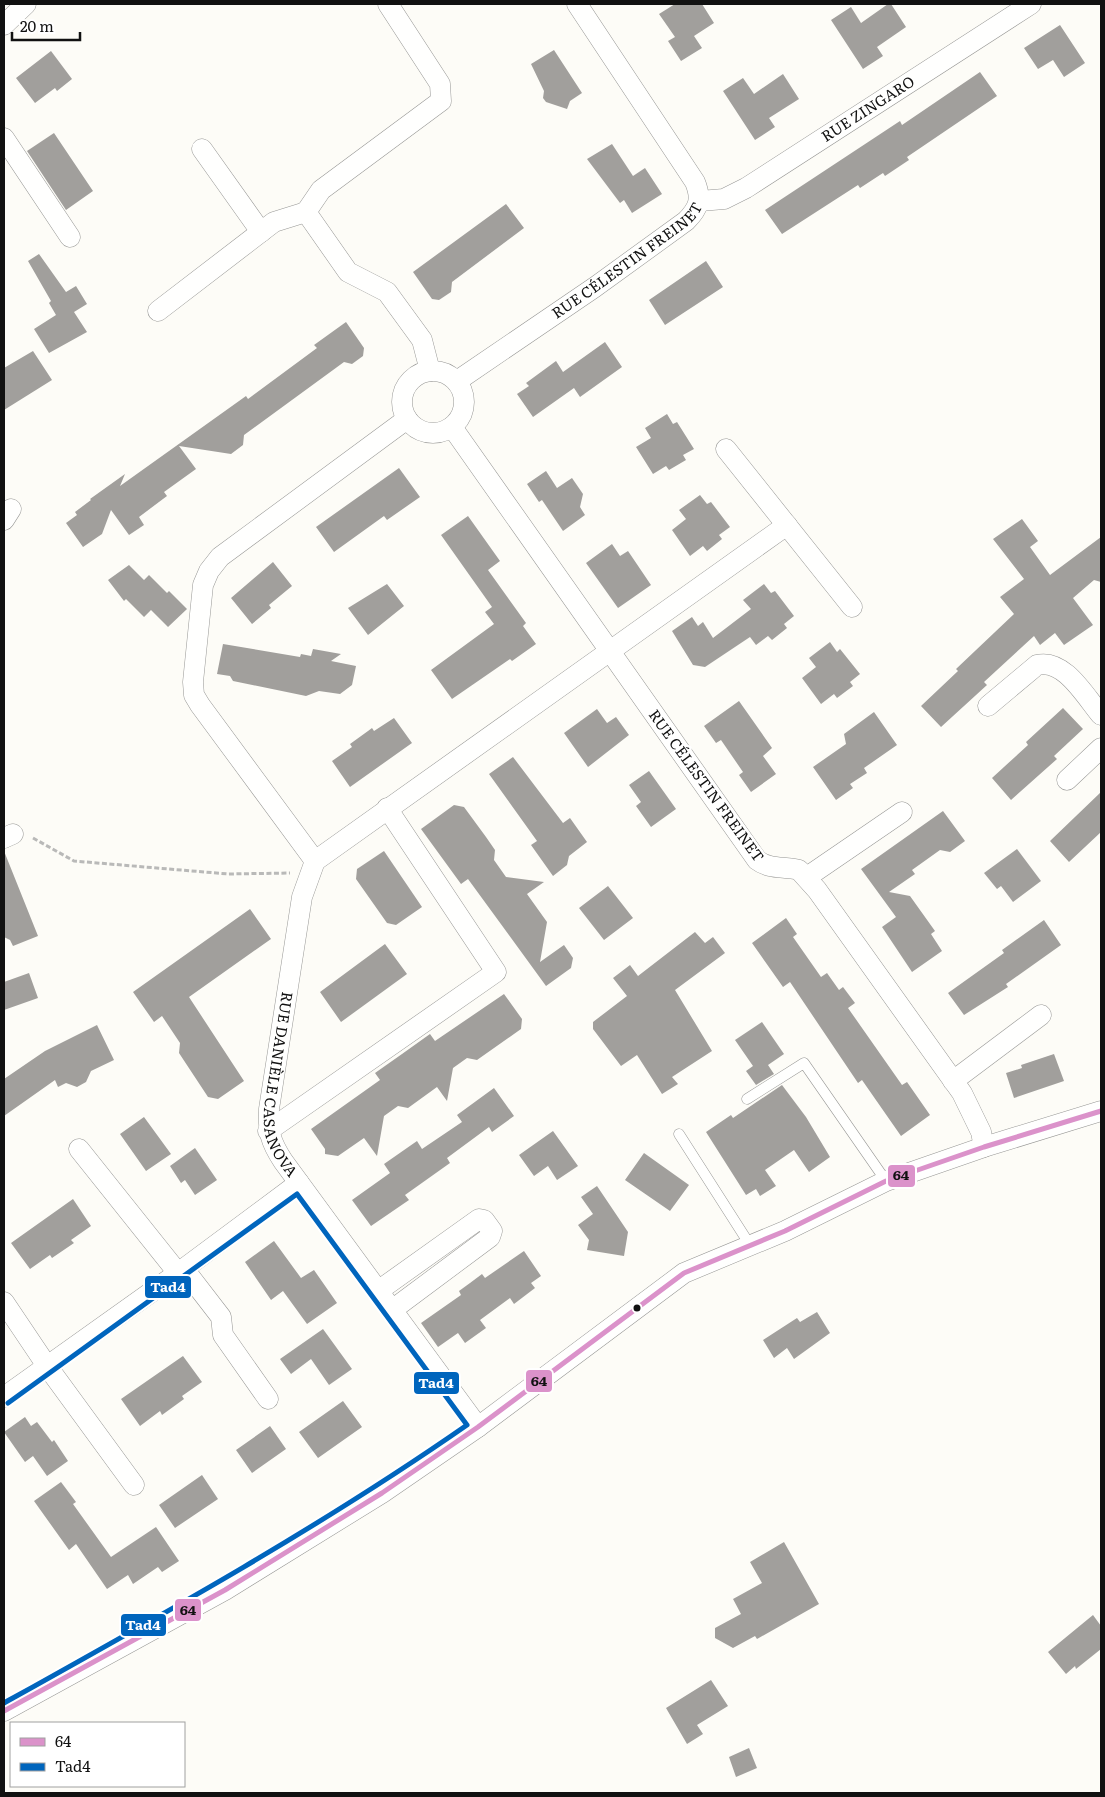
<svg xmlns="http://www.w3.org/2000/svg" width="1105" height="1797" font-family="Literata,serif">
<rect width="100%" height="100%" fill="#fdfcf7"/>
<path fill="#a19f9c" d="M675 4H702L714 23 694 36 702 48 681 61 668 41 675 37 659 14Z
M888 4H891L906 27 877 47 883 56 863 69 831 20 851 7 861 23Z
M1060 25 1085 63 1064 77 1053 60 1038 69 1024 48Z
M554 50 582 93 570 101 567 109 546 102 543 98 544 91 531 64Z
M51 51 72 79 57 91 55 88 35 103 16 78Z
M980 72 997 96 907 157 909 160 885 176 883 173 860 188 858 185 782 234 765 210 900 121 902 125Z
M783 74 799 99 769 118 775 127 755 140 723 91 743 78 754 94Z
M54 133 93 191 66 210 27 151Z
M612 144 633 176 645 168 662 194 632 213 624 200 620 203 587 159Z
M506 204 524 228 452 282 451 292 439 300 432 299 413 272Z
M39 254 66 292 76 286 87 304 74 312 87 332 49 353 34 329 56 315 49 303 51 301 28 261Z
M706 261 723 287 665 325 649 300Z
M346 322 364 348 363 356 352 364 344 362 244 435 243 445 231 454 179 446 196 469 164 492 167 496 139 517 144 525 129 535 111 510 102 534 83 547 66 523 77 515 75 512 91 500 90 499 125 474 120 486 246 396 248 399 317 348 314 345Z
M605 342 622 367 580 397 574 388 533 417 517 394 529 386 526 383 556 361 563 372Z
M33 351 52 380 4 410V368Z
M667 414 673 424 677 422 694 449 683 455 686 460 669 470 666 466 653 474 636 447 651 438 645 428Z
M399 468 420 497 387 520 384 516 334 552 316 527Z
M546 471 557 488 572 478 583 494 580 507 585 515 563 531 542 500 539 502 527 484Z
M700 495 707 504 711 502 730 527 719 535 722 539 707 551 703 546 690 556 672 530 686 519 679 510Z
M468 516 500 561 488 570 526 623 523 626 536 644 512 661 510 659 452 699 431 670 494 624 485 612 492 607 441 535Z
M1022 519 1038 541 1030 547 1050 575 1101 537V582L1094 580 1073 598 1093 625 1064 645 1055 633 1040 645 1034 636 984 682 987 685 941 727 921 706 958 671 956 669 1014 614 1000 597 1024 579 993 539Z
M612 544 620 556 628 551 651 585 618 608 586 563Z
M273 562 292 586 269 605 271 608 252 624 231 598Z
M129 565 144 580 149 575 167 593 169 591 187 609 168 627 151 610 144 617 126 599 124 601 108 580Z
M387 584 404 606 368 635 348 608Z
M764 584 771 593 775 591 794 616 784 624 787 628 772 640 768 636 756 645 750 637 705 667 693 665 672 631 692 617 698 626 703 622 713 638 751 609 743 600Z
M830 642 837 652 840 649 860 674 850 682 853 686 837 698 834 694 821 704 802 678 816 667 809 658Z
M223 644 300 657 301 654 311 656 313 649 341 654 331 661 356 666 352 685 340 694 319 691 306 696 233 681 230 676 217 674Z
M739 701 772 748 763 756 776 774 751 792 739 775 743 772 721 740 716 743 704 726Z
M1063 708 1083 729 1054 756 1057 759 1011 800 992 778 1028 745 1026 742Z
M597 709 607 723 616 717 629 735 588 767 564 733Z
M874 712 897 745 864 768 867 773 850 784 853 788 836 800 813 767 846 744 844 734Z
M394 718 412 743 350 787 332 761 352 747 350 744 368 731 372 728 374 731Z
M513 757 563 823 570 818 587 842 569 856 567 865 553 876 531 845 537 841 489 774Z
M649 771 676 809 651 827 636 806 641 802 629 785Z
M1101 792V832L1069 862 1050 841Z
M454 805 464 807 486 837 495 850 494 860 506 877 544 882 527 894 547 922 540 962 564 945 573 958 571 968 546 986 468 879 461 884 421 829Z
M943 811 965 841 950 852 940 850 912 870 915 874 889 892 910 896 935 931 931 934 942 951 912 972 882 927 896 917 861 869Z
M1017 849 1041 881 1013 902 1001 886 997 889 984 873Z
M4 851 38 936 13 946 10 940 4 937Z
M384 851 422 907 396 925 387 923 356 879 357 869Z
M608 886 633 918 604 940 579 908Z
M250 909 271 939 189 997 244 1081 218 1099 208 1097 179 1053 180 1043 162 1016 154 1022 133 992Z
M786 918 797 934 793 937 821 977 827 973 839 990 843 987 855 1003 848 1008 902 1085 907 1082 930 1115 901 1136 862 1080 858 1083 790 982 783 987 752 943Z
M1044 920 1061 945 1006 984 1008 987 964 1015 948 993 1004 953 1002 950Z
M695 932 705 943 713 937 725 953 675 990 712 1051 672 1077 678 1084 662 1094 637 1055 621 1066 593 1029V1022L627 996 613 978 630 965 638 976Z
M385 944 407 974 341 1022 320 992Z
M29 973 38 998 4 1010V982Z
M504 994 522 1019 521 1029 477 1060 467 1058 453 1068 447 1101 437 1087 408 1108 398 1106 384 1116 377 1156 364 1138 338 1156 325 1154V1149L311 1129 380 1080 375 1073 402 1054 430 1034 435 1041Z
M762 1022 784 1054 768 1065 774 1074 756 1085 746 1071 753 1066 735 1040Z
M97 1025 114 1060 91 1071 86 1082 77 1087 66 1083 58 1087 55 1080 4 1116V1079L45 1051Z
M1054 1054 1064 1081 1014 1098 1006 1073 1022 1068 1021 1065Z
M782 1085 806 1117 830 1157 809 1172 794 1150 765 1170 776 1186 760 1196 756 1189 746 1195 706 1132 731 1115 733 1118Z
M494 1088 514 1116 492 1132 489 1127 447 1158 450 1163 405 1195 409 1200 371 1226 352 1200 390 1173 384 1164 417 1141 422 1149 462 1122 457 1115Z
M144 1117 171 1154 146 1171 120 1134Z
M553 1131 578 1166 557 1180 548 1166 534 1176 519 1155Z
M195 1148 217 1180 195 1195 185 1180 181 1183 170 1166Z
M644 1153 689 1185 670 1211 625 1180Z
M597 1186 628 1232 624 1256 587 1250 589 1240 578 1225 593 1214 581 1197Z
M73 1199 91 1226 71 1240 74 1243 52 1258 50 1255 30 1269 11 1243Z
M274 1241 301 1278 314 1270 337 1303 307 1324 283 1291 271 1300 245 1262Z
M524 1251 541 1276 531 1283 535 1288 514 1304 510 1298 480 1320 486 1328 465 1343 458 1333 438 1347 421 1323 461 1295 459 1291 470 1283 482 1274 485 1278Z
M817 1312 830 1333 794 1359 787 1348 774 1358 763 1340 797 1318 800 1322Z
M323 1329 352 1369 329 1385 311 1359 291 1374 280 1359Z
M183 1356 202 1382 182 1396 184 1399 162 1415 160 1411 140 1426 121 1399Z
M343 1401 362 1427 318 1458 299 1432Z
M25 1417 31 1426 37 1422 52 1442 54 1440 68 1461 47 1476 33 1456 25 1462 4 1432Z
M270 1426 286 1449 252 1473 236 1450Z
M202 1475 218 1499 175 1528 159 1505Z
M61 1482 76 1502 73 1504 111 1557 156 1527 179 1561 162 1572 158 1567 133 1584 128 1575 107 1589 76 1544 69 1550 34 1501Z
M784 1542 819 1604 757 1639 755 1636 733 1648 715 1638V1628L741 1614 733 1599 762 1583 750 1562Z
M1093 1615 1101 1626V1649L1076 1669 1075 1666 1066 1674 1048 1652Z
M711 1680 728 1706 697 1725 703 1734 687 1744 666 1708Z
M749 1748 757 1768 736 1777 729 1757Z"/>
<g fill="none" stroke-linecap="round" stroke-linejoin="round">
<defs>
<path id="service" d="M747 1099 804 1063 886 1181
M679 1134 750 1245"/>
<g id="minor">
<path d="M388 4 440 84 441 101 321 190 306 212 348 272 387 292 422 340 430 371"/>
<path d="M4 25 26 4"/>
<path d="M4 138 70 237"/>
<path d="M202 149 261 232"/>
<path id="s1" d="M700 201 724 199 746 188 1031 4"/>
<path d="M158 311 274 222 306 212"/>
<circle cx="433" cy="402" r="31"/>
<path id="s2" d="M457 381 595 287 686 221C699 208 702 199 695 182L577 4"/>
<path d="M452 427 757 860C770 870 784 866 799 870L817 890 962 1093 981 1132 984 1147"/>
<path d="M726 449 852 607"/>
<path d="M4 520 11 509"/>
<path d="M988 706 1037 665C1064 658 1085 696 1101 715"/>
<path d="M1067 780 1101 748"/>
<path d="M4 838 13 834"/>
<path id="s3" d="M315 861 302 897 269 1109C268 1132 270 1141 283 1161L478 1427"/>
<path d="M315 861 200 705 194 695 193 682 203 585 209 571 220 557 407 419"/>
<path d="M315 861 787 525"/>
<path d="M807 877 902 812"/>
<path d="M953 1081 1041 1015"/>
<path d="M268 1131 496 972 387 808"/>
<path d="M79 1149 178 1273"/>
<path d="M184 1269 221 1317 223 1335 268 1399"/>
<path d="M378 1291 479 1219 484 1220 492 1231 490 1237 392 1310"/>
<path d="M4 1302 47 1366 134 1485"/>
<path d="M4 1397 178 1273 299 1183"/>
<path d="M4 1711 225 1590 382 1493 478 1427 684 1273 785 1231 886 1181 984 1147 1101 1111"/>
</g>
</defs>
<use href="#service" stroke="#979795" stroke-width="11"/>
<use href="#minor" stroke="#979795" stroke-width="21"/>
<path stroke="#b9b9b8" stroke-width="3" stroke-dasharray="5 2.5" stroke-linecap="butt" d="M33 838 74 861 228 874 290 873"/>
<use href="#service" stroke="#fffffe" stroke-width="10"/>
<use href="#minor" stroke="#fffffe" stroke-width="20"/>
<defs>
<path id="bus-1" d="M4 1711 225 1590 382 1493 478 1427 684 1273 785 1231 886 1181 984 1147 1101 1111"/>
<path id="bus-2" d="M4 1703C162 1615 319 1528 467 1425L297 1194 8 1403"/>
</defs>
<use href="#bus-1" stroke="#fff" stroke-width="9"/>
<use href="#bus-2" stroke="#fff" stroke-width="9"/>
<use href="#bus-1" stroke="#db92ca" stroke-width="5"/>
<use href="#bus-2" stroke="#0065bd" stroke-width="5"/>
</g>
<circle fill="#111" stroke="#fff" stroke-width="2" cx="637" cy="1308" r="4.5"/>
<g text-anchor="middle" stroke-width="5" stroke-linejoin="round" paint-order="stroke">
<g font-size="15" fill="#111" stroke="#fff">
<text dy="5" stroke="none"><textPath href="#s1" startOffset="194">RUE ZINGARO</textPath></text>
<text dy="5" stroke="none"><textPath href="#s2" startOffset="209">RUE CÉLESTIN FREINET</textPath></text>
<text transform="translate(706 786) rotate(54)" y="5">RUE CÉLESTIN FREINET</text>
<text dy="5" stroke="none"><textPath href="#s3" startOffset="230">RUE DANIÈLE CASANOVA</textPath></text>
</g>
</g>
<g stroke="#fff" stroke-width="2">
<rect x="887" y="1164" width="29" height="24" rx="5" fill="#db92ca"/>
<rect x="144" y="1275" width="48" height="24" rx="5" fill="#0065bd"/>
<rect x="525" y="1369" width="28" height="24" rx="5" fill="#db92ca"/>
<rect x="413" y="1371" width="47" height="24" rx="5" fill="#0065bd"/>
<rect x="174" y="1598" width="28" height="24" rx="5" fill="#db92ca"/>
<rect x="120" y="1613" width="47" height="24" rx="5" fill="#0065bd"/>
</g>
<g font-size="14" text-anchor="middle" font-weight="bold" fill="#fff">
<text x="168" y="1292">Tad4</text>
<text x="436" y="1388">Tad4</text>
<text x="143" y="1630">Tad4</text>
</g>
<g font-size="14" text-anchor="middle" font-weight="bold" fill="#111">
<text x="901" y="1180">64</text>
<text x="539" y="1386">64</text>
<text x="188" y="1615">64</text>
</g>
<rect width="1105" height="1797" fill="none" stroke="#111111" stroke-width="10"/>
<rect x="10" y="1722" width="175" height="65" fill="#ffffff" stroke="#a0a0a0"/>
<rect x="20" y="1738" width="25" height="8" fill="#db92ca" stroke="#a0a0a0"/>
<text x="55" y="1747" font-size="15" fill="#111111">64</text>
<rect x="20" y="1763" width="25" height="8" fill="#0065bd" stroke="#a0a0a0"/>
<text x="55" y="1772" font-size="15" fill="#111111">Tad4</text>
<path d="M12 32v8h68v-8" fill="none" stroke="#111111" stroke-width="2.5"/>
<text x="20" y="32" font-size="15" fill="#111111" stroke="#ffffff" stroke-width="4" paint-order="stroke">20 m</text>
</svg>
